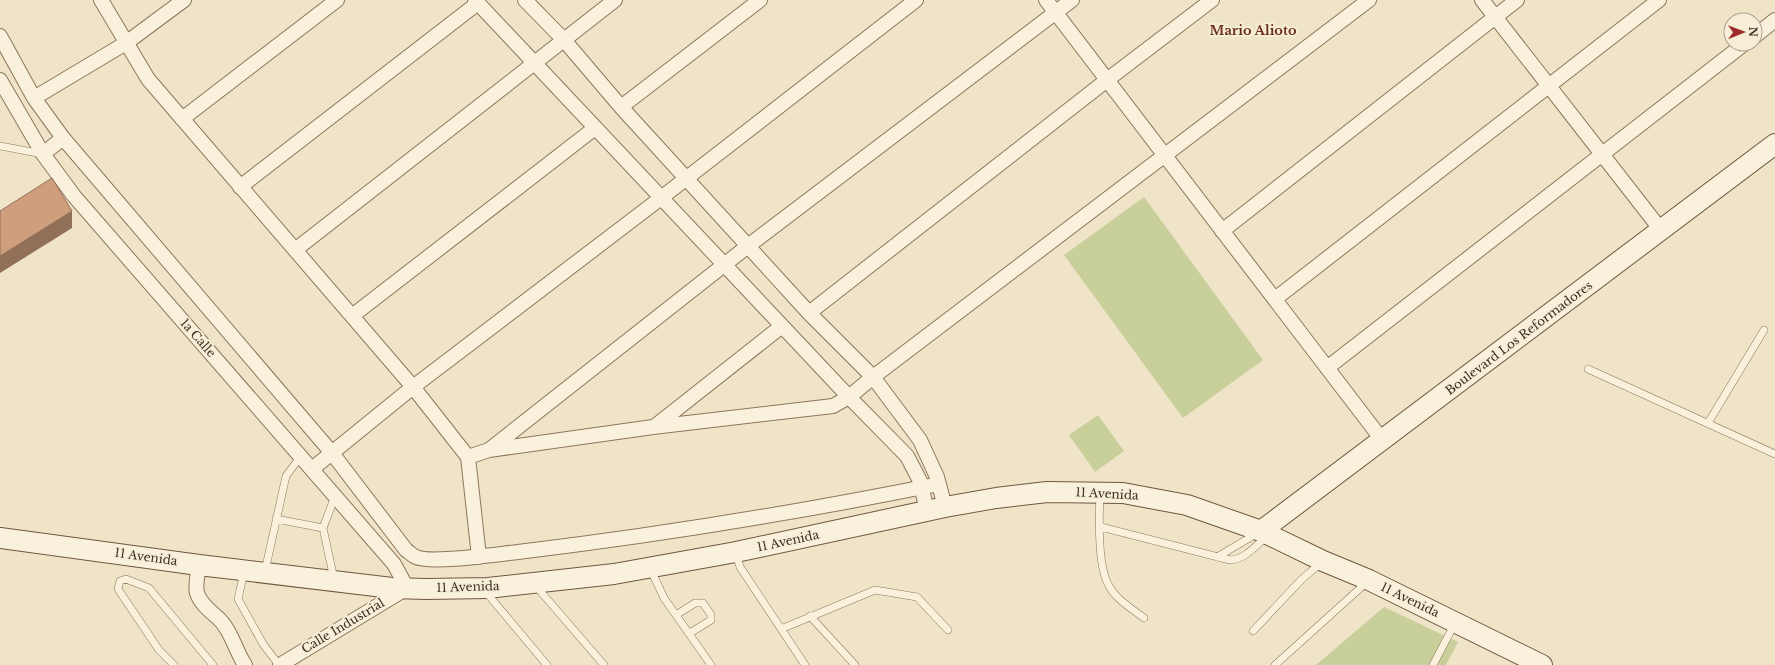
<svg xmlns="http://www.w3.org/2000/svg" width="1775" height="665" font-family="'Libre Baskerville',serif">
<rect width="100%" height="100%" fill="#f0e4c8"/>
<path fill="#c9cf9b" d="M1144 197 1263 360 1183 418 1064 255Z
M1098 415 1124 451 1095 472 1069 435Z
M1384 607 1458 642 1446 665H1316Z"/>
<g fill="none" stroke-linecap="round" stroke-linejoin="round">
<defs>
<path id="lane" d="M0 146 43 154
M1588 369 1775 454
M1708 423 1764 330
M1100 494C1099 516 1098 565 1108 584 1115 599 1131 608 1144 618
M276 519 323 528
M1101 527 1230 560C1246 559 1255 546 1267 536
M736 554 740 567 805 665
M1217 557 1256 534
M650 568 664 598 711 665
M265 571 286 476 301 456
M244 572 238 599 263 644 279 665
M334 579 323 528 335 496
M535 585 604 665
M485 591 547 665
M676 615 695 603H703L711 615V620L690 633
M810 616 855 665
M781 629 875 590 917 597 948 630
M1253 631 1302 579 1321 563
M174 665 159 650 118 589 120 581 126 579 149 588 213 665
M1275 665 1367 582
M1433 665 1455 623"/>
<path id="street" d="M101 0 148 79 413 387 468 457 479 557
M475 0 849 397 907 456 920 481 927 511
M525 0 564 40 621 107 809 313 873 377 920 440 937 477 945 507
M1046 0 1383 441
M1482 0 1661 230
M0 36 34 98 63 138 332 453 406 550C409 552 413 556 416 557 431 564 499 554 518 552 660 535 800 512 939 484
M1755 36 1775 20
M0 80 43 154 74 196 394 564 407 588 280 665
M34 98 126 43 184 0
M621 107 760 0
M182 119 337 0
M43 154 63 138
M240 187 478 3
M1222 231 1517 0
M295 250 615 0
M1275 299 1659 0
M809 313 1107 80 1212 0
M352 316 595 128
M1327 368 1744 44
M654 427 782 326
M489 450 748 246 1072 0
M468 457 489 450 653 427 833 406 849 397 873 377 1369 0
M312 469 413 387 661 198 916 0
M199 565C198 573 195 585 197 593 200 603 210 611 217 617 231 629 235 650 245 665"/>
<path id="secondary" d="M1261 531 1775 144
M0 538 199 565 392 588 426 589 488 588 614 574 736 552 945 507 996 498 1047 492 1123 493 1187 505 1261 531 1323 561 1369 580 1542 665"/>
</defs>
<use href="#lane" stroke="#8d765c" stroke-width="8"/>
<use href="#street" stroke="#8d765c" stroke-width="16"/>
<use href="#secondary" stroke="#6f573f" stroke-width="22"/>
<use href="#lane" stroke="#faf1dc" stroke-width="7"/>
<use href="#street" stroke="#faf1dc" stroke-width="14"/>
<use href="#secondary" stroke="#faf1dc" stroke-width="20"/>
</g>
<path fill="#916f58" d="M72 211V228L0 273V256Z"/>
<path fill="#cf9f7d" stroke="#916f58" d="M52 178 72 211 0 256V211Z"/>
<g text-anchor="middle" stroke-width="4" stroke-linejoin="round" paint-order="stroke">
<g font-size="12" fill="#3d2e20" stroke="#f7eed8">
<text transform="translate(198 338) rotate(49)" y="4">1a Calle</text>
<text transform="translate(1519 338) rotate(-37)" y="4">Boulevard Los Reformadores</text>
<text transform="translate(1107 494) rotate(3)" y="4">11 Avenida</text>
<text transform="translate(788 541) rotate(-12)" y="4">11 Avenida</text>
<text transform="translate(146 557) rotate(8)" y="4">11 Avenida</text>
<text transform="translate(468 587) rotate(-2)" y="4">11 Avenida</text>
<text transform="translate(1410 600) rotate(26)" y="4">11 Avenida</text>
<text transform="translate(343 626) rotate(-31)" y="4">Calle Industrial</text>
</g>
<g font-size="13" font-weight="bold" fill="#6b2e1e" stroke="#f7eed8">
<text x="1253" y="35">Mario Alioto</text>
</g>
</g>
<g transform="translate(1743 32) rotate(89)"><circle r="19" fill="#f7eed8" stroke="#ada18e"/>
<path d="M0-3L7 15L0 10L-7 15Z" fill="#9e2a2b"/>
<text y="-6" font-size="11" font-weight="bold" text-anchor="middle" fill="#3d2e20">N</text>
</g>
</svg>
